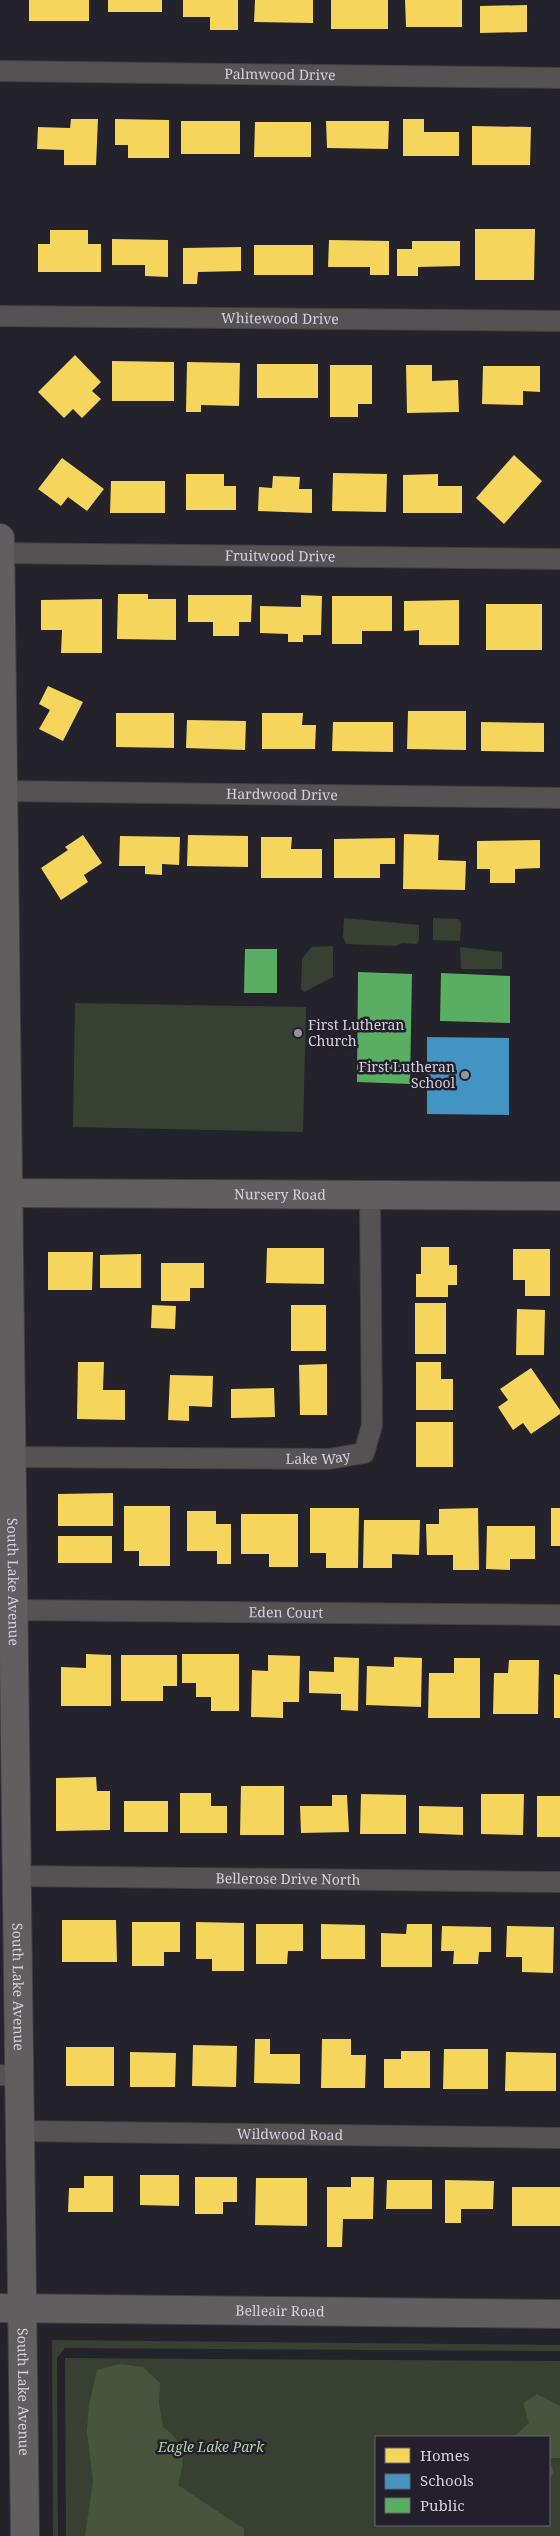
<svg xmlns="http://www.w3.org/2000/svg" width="560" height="2536" font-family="'Noto Serif',serif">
<rect width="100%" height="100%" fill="#24222a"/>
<path fill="#384131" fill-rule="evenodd" d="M344 918 419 925V940L417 944 402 943 395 946 346 944 343 936Z
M433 918 459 919 461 923 460 941 433 940Z
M333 946V977L304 992 301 989 302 959 311 947Z
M460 947 502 952V969H461Z
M75 1003 306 1007 303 1132 73 1127Z
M52 2340 560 2345V2351L65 2348 57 2358 58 2536H53Z
M65 2358 560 2361V2536H66ZM376 2437H549V2525H376Z"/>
<path fill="#47553c" d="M120 2364 143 2367 160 2383 159 2403 163 2427C187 2445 185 2458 178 2485L244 2529V2536H85L93 2482 87 2431 89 2405 97 2370Z
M537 2394 560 2406V2458H549L554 2473 549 2478V2437H514L529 2423 523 2403Z"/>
<path fill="#f6d55c" d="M29 0H89V21H29Z
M108 0H162V12H108Z
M183 0H238V30H210V17H183Z
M255 0H313V23L254 22Z
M331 0H388V29H331Z
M405 0H462V27H406Z
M527 5V32L480 33V6Z
M71 119H98L96 165H64V150L37 149 38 127 70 128Z
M115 119 169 120V158H128V145H115Z
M403 119H424V132H459V156H403Z
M181 121H240V154H181Z
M326 121H389L388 149 327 148Z
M255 122H311V157H254Z
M472 126 531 127 530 165H472Z
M475 229H535L534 280H475Z
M50 230H88V244H101V272H38V244H50Z
M112 239 168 240V277L145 276V265H112Z
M329 240 389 241V275H370V267H328Z
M412 241H460V266L418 267V276H397V249H412Z
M254 245H313V275H254Z
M241 247V271L198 272 197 284H183V248Z
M75 355 101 382 92 391 101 399 82 418 73 409 64 418 38 392Z
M112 361 174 362V401H112Z
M187 362 240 363 239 406 201 405V412H186Z
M257 364H318V398H257Z
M330 365H372V404H358V417H330Z
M406 365H432V381L458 380 459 412 407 413Z
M483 366H540V392L523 391V405L482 404Z
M514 455 542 481 504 524 476 498Z
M62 458 104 489 87 511 68 497 61 506 38 489Z
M333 473 387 474 386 512 332 511Z
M186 474H224V486H236V510H186Z
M438 474V486H462V513H403V475Z
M273 476 300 477 299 489H312V513L258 511 259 487 272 488Z
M111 481H165V513H110Z
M118 594H148V599H176V640L117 639Z
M188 595H252L251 622H239V636H213V622H188Z
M301 595 322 596 321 635H303V642H288V634L260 633V606L301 607Z
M332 596H392V631H362V644H332Z
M102 599V653H61L62 630H41V600Z
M459 600V645H419V630L404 631V601Z
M486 604H542V650H486Z
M48 686 83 702 63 741 39 729 50 710 39 704Z
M408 711H466V750L407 749Z
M116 713H174V748L116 747Z
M262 713H303L302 725H316L315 749H262Z
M187 720 246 721 245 750 186 748Z
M333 722H393V752L332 751Z
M481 722 544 723V752L481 751Z
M404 834 439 835 438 860 466 861 465 890 403 889Z
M83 835 102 863 84 875 88 882 61 900 41 868 68 850 65 847Z
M188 835 248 836V867L187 866Z
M120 836 180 837 179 865 162 864V875L145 874V866H119Z
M261 837H292L291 849H322V878H261Z
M395 838V864H380V878H334V839Z
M540 840V868L515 869V883H490V869H477V841Z
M421 1247H449V1265H457V1285H448V1297H416V1274H421Z
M267 1248H324V1284L266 1283Z
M513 1249H550V1296H525V1280H513Z
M48 1252H93L92 1290H48Z
M141 1254V1288H100V1255Z
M161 1263H204V1288H190V1301H161Z
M415 1303H446V1354H415Z
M152 1305 176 1306 175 1329 151 1328Z
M291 1305H326V1351H291Z
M517 1309 545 1310 544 1355H516Z
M78 1362H104L103 1390H125V1420L77 1419Z
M416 1362H441V1379H453V1410H416Z
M327 1364V1415H300L299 1365Z
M531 1368 560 1410V1414L531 1434 523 1423 513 1430 498 1407 508 1400 500 1389Z
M170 1375 213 1376 212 1407 189 1406V1421L168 1420Z
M274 1388 275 1417 231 1418V1389Z
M416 1422H453V1467H416Z
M113 1493V1526H58V1494Z
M124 1506H170V1566H139V1551H124Z
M310 1508H359L358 1568H326V1553H310Z
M478 1508 479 1570H453V1555H427L426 1524H439V1509Z
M551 1508H560V1546H551Z
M187 1511H216V1524H231V1564H217V1551H187Z
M241 1514H298V1567H269V1554H241Z
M364 1520H420L419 1555 392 1554V1568H363Z
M487 1526H535V1559H510V1570L486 1569Z
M58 1536H112V1563H58Z
M86 1654 111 1655V1706H61V1667L86 1668Z
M182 1654H239V1711H211V1697H196V1683H182Z
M121 1655H177V1686H163V1701H121Z
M268 1655 300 1656 299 1702H283V1718L251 1717 252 1670 268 1671Z
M334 1657 359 1658 358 1711 341 1710V1694L309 1693V1671L334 1672Z
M394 1657 422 1658 421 1707 366 1705 367 1666 394 1667Z
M454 1658H480V1718H428L429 1673H454Z
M509 1660H539L538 1714H493L494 1673H508Z
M554 1674 560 1675V1718H554Z
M96 1777 97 1791H110V1830L56 1831V1778Z
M241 1786H284V1835H240Z
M180 1793H211V1806H227V1833H180Z
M361 1794 406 1795V1834H360Z
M481 1794H524L523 1835 481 1834Z
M332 1795H347L349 1832 301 1833 300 1806H332Z
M537 1796H560V1837H537Z
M124 1801H168V1832H124Z
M419 1806 463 1807V1835L419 1833Z
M62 1920H116L117 1962H62Z
M132 1922H180V1952H164V1966H132Z
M196 1922 244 1923V1971H212V1959H196Z
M256 1924H303V1951H288L287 1964H256Z
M321 1924 365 1925V1959H321Z
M407 1924H432V1967H381V1933L406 1934Z
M442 1926 491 1927V1952H479L478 1964H453L454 1951H441Z
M507 1926 554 1927 553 1973 522 1972V1957H506Z
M255 2039H270V2054H300V2084L254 2083Z
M322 2039H351V2055H366L365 2088H321Z
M193 2045 237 2046 236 2087 192 2086Z
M66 2047H114V2086H66Z
M444 2049H488V2089H443Z
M401 2051H430V2088H384V2059H401Z
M130 2052 176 2053 175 2087H130Z
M506 2052 556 2053V2091H505Z
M140 2175H179V2206L140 2205Z
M84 2176H113V2212H68L69 2188H84Z
M195 2177H237V2202H223V2214H195Z
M351 2177H374L373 2219H343L342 2247H327V2187H351Z
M256 2178H307V2226L255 2225Z
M387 2180H432V2209H386Z
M445 2180 494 2181 493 2209H461V2223H445Z
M512 2187H560V2226H512Z"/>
<path fill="#4393c3" d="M427 1037 509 1038V1115L427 1114Z"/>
<path fill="#5aae61" d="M245 949H277V993H244Z
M358 972 412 974 410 1084 357 1082Z
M441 973 510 976V1023L440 1021Z"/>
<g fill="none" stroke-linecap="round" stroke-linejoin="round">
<defs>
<g id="street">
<path id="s1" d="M0 71 560 78"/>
<path id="s2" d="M0 316 560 321"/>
<path id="s3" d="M0 553 560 559"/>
<path id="s4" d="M3 791 560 798"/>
<path id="s5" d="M12 1457 329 1459 364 1453 372 1425 370 1195"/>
<path id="s6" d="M14 1610 560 1615"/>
<path id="s7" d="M17 1876 560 1882"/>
<path d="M0 2075 19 2076"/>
<path id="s8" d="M20 2131 560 2138"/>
</g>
<g id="secondary">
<path id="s9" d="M0 538 25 2536"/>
<path id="s10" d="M0 1193 560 1196"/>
<path id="s11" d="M0 2308 560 2314"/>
</g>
</defs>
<use href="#street" stroke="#413f45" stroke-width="22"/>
<use href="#secondary" stroke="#413f45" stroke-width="30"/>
<use href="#street" stroke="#555254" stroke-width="20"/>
<use href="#secondary" stroke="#605e5f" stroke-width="28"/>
</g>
<g fill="#96949c" stroke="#231f2d" stroke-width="2">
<circle cx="298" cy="1033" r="5"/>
<circle cx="465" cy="1075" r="5"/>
</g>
<g text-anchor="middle" stroke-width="5" stroke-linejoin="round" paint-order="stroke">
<g font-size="14" fill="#d3d1da" stroke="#231f2d">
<text dy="5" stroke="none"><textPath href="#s1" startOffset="280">Palmwood Drive</textPath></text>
<text dy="5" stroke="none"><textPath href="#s2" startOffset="280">Whitewood Drive</textPath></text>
<text dy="5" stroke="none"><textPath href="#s3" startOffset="280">Fruitwood Drive</textPath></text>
<text dy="5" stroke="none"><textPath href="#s4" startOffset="279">Hardwood Drive</textPath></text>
<text dy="5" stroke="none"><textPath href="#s10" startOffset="280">Nursery Road</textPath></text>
<text dy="5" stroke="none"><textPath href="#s5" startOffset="306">Lake Way</textPath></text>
<text dy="5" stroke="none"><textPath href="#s9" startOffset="1044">South Lake Avenue</textPath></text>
<text dy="5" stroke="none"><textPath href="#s6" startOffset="272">Eden Court</textPath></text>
<text dy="5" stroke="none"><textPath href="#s7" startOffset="271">Bellerose Drive North</textPath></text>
<text dy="5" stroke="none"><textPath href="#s9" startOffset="1449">South Lake Avenue</textPath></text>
<text dy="5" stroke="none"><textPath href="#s8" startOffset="270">Wildwood Road</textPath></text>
<text dy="5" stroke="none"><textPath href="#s11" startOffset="280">Belleair Road</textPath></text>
<text dy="5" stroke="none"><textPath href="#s9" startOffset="1854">South Lake Avenue</textPath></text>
</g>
<g font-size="14" fill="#d3d1da" stroke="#231f2d" text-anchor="start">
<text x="308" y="1030">First Lutheran<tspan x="308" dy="16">Church</tspan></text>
<text x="455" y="1072" text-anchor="end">First Lutheran<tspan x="455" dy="16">School</tspan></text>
</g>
<g font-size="14" font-style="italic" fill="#b6d59e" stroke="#231f2d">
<text x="211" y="2452">Eagle Lake Park</text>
</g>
</g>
<rect x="375" y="2436" width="175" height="90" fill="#231f2d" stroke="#696672"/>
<rect x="385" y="2448" width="25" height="15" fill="#f6d55c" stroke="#696672"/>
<text x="420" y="2461" font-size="15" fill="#d3d1da">Homes</text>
<rect x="385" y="2474" width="25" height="15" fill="#4393c3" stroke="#696672"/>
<text x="420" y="2486" font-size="15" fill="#d3d1da">Schools</text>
<rect x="385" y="2498" width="25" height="15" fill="#5aae61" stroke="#696672"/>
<text x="420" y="2511" font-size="15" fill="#d3d1da">Public</text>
</svg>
